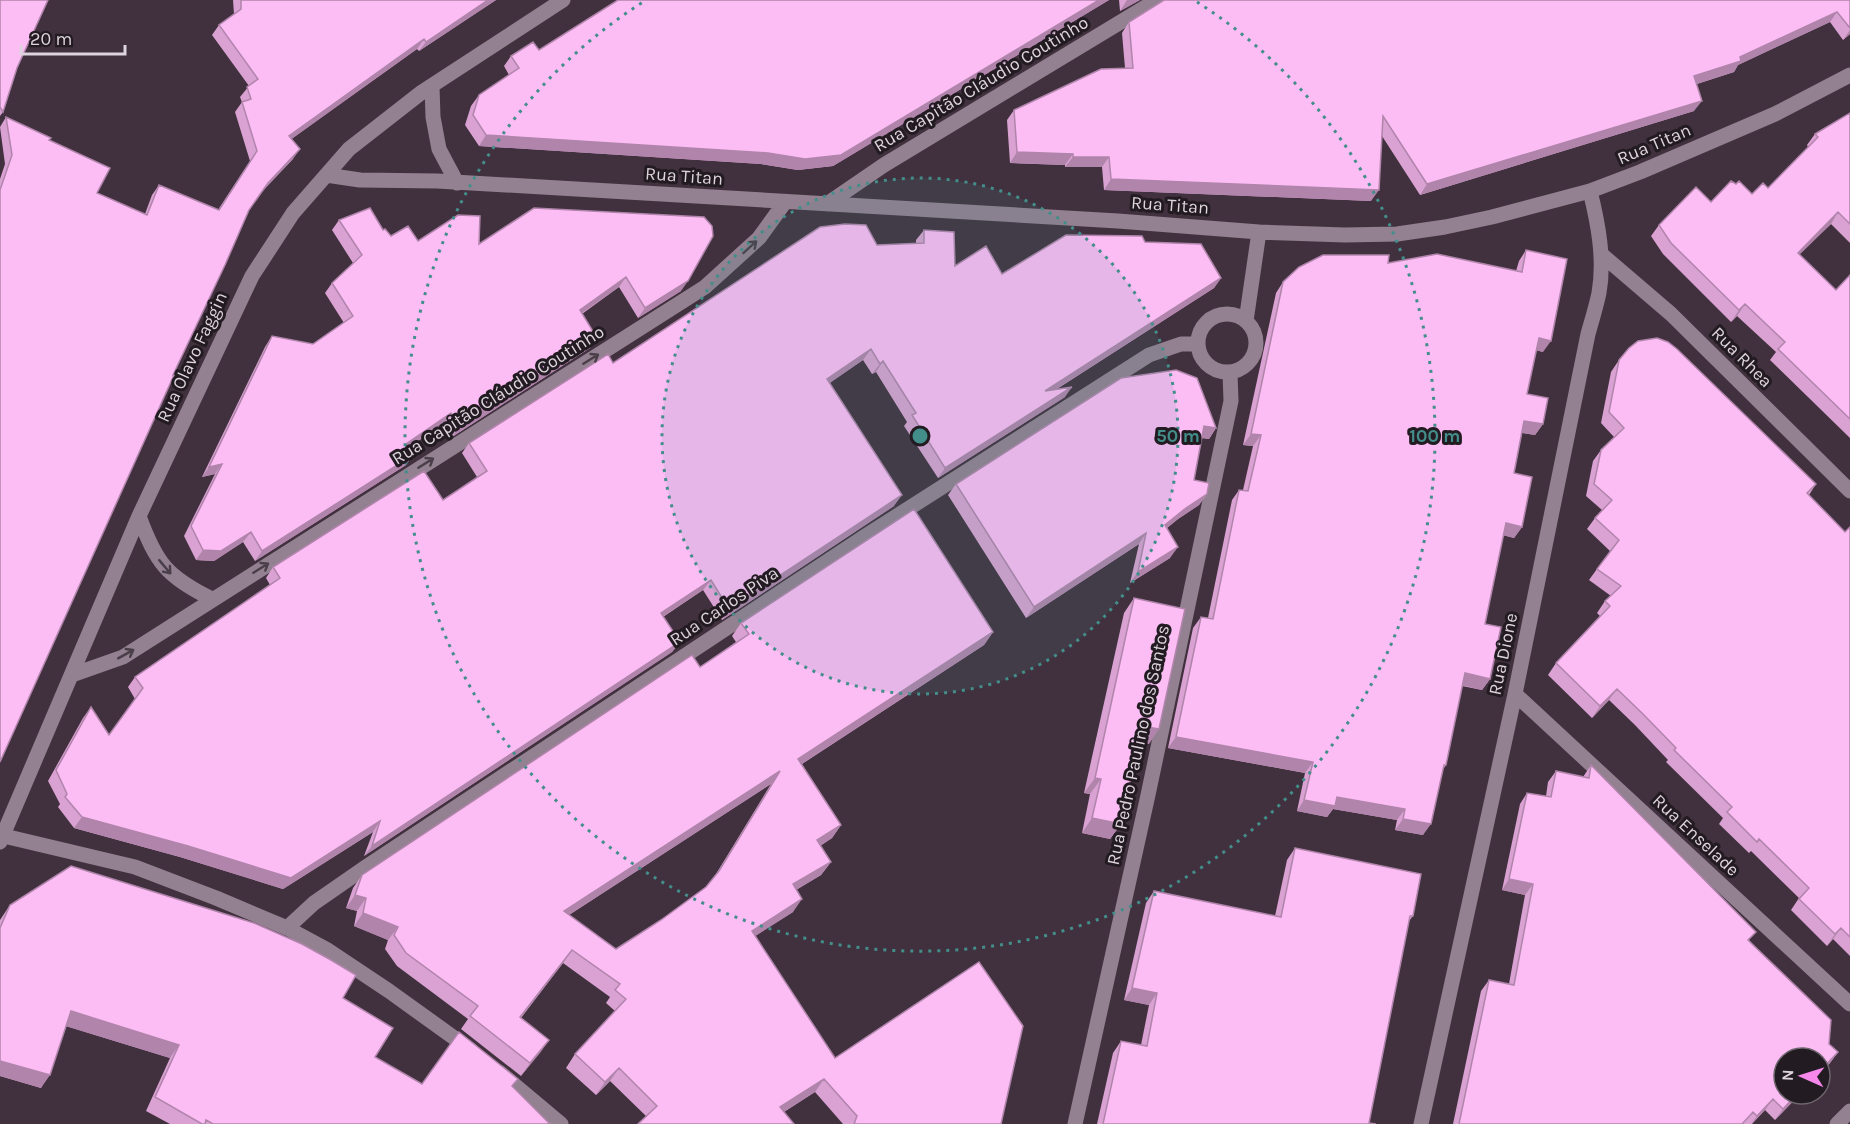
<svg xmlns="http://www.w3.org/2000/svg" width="1850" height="1124" font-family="Karla,sans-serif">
<rect width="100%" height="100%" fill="#41313e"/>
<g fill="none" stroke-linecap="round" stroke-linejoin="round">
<path stroke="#938090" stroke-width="15" d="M432 86 433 117 439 149 457 183
M326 175 360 180 437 181 610 191 1118 221 1259 232 1345 235 1397 234 1445 227 1492 217 1590 191 1640 172 1775 114 1850 75
M827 204 884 165 1157 0
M1601 254 1671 314 1850 491
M1198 343a29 29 0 1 1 58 0a29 29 0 1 1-58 0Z
M1246 321 1259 232
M139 516C156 563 167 577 212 599
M72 675 123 657 705 287 759 238 785 202
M1515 694 1850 1004
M0 835 135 867 216 898 287 928 326 949 389 991 471 1050
M0 842 139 516 252 276 293 213 349 149 422 92 563 0
M287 928 314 903 366 867 867 535 1149 355 1181 344H1198
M499 1072 561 1124
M1075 1124 1148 795 1231 401 1230 373
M1421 1124 1515 694 1588 334C1592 320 1596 307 1599 293 1605 259 1598 223 1590 191
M1837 1124 1850 1111"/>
</g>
<path fill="#d9a2d2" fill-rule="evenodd" d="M0 0 17 68 3 112 0 116Z
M233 0H496L419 51 417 49 291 139 293 159 261 192 249 210 173 375 0 762V179L5 164 0 127 6 117 49 140 97 193 145 214 152 195 159 185 218 210 250 161 235 112 242 102 240 97 249 86 212 35 219 25 234 14Z
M618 0H1109L833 166 798 170 761 164 479 146 465 125 471 106 479 95 509 75 504 66 511 56 539 50Z
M1119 0H1140L1120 11Z
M1850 0V34L1843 40 1830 22 1738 65 1734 72 1697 84 1694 111 1420 195 1382 136 1371 201 1104 190 1102 167H1065V165L1010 163 1007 120 1014 110 1125 68 1122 33 1129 22Z
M1850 113V243L1831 224 1799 254 1836 290 1850 275V438L1770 360 1776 352 1737 316 1731 322 1663 254 1651 236 1659 225 1711 202 1736 184 1752 194 1768 188 1808 147 1807 145 1815 134Z
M534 208 681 291 638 318 619 287 582 314 590 348 452 437 443 424 408 448 406 465 255 561 243 542 214 561 196 560 184 536 215 474 202 477 265 347 272 336 313 344 344 323 325 293 332 283 353 263 332 230 339 220 383 230 391 236 418 241 479 244Z
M924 230 955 266 1002 274 1145 242 1221 278 1214 288 1057 389 1065 397 938 478 904 426 907 422 876 372 872 374 863 360 829 383 894 506 722 620 703 590 663 617 680 642 672 652 364 856 373 832 283 889 180 857 74 828 58 807 60 804 48 781 83 718 91 707 109 735 135 699 128 687 135 677 270 585 266 578 273 567 443 500 477 477 462 453 469 443 613 363 877 245 916 244V240Z
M1526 250 1543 352 1536 350 1527 394 1543 424 1535 435 1522 433 1514 473 1522 527 1514 538 1503 535 1485 624 1490 679 1482 690 1462 686 1446 765 1442 771 1423 835 1395 830 1397 820 1333 809 1327 817 1297 811 1305 773 1168 748 1193 628 1201 617 1208 618 1232 500 1239 490H1243L1253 446 1243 445 1276 293 1283 282 1388 263 1516 271 1519 261Z
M1619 360 1816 484 1809 495 1845 532 1850 527V956L1833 939 1827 946 1791 910 1799 898 1751 851 1749 853 1719 824 1723 818 1666 762 1668 760 1635 725 1609 700 1592 718 1548 675 1556 663 1600 616 1597 613 1605 601 1611 596 1589 580 1610 551 1587 529 1595 518 1602 510 1586 496 1593 461 1601 450 1614 437 1601 423 1611 372Z
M1216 428 1209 439 1202 438 1194 480 1207 494 1199 505 1178 519 1167 528 1170 558 1130 583 1139 544 1026 618 948 495 956 484Z
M1134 598 1149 744 1138 742 1121 824 1110 839 1082 833 1090 794 1084 793 1124 613Z
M741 623 993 632 984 645 802 764 841 825 832 838 820 846 831 862 821 875 796 890 793 912 755 936 835 1058 1001 1124H843L815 1092 784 1112 646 1116 610 1081 596 1095 566 1068 575 1054 615 1011 606 1003 610 997 563 963 521 1018 549 1040 521 1076 461 1029 468 1019 397 966 385 949 388 940 354 926 357 911 346 908 353 888 362 875 700 667 736 642 732 636ZM771 784 713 879 706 887 661 920 616 949 569 915Z
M1591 765 1750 941 1829 1044 1838 1052 1830 1063 1775 1120 1765 1110 1752 1124H1453L1481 991 1489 980 1509 984 1525 895 1502 890 1520 804 1527 793 1546 796 1548 782 1556 771 1583 777Z
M1295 848 1413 916 1409 921 1369 1123 1376 1124H1097L1113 1053 1121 1041 1141 1045 1149 1005 1124 1000 1146 903 1154 891 1275 916 1287 860Z
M10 905 343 998 375 1057 422 1084 518 1079 512 1087 550 1124H170L146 1111 170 1058 66 1026 41 1088 0 1076V920Z"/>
<path fill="#b084ab" d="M488 0H496L419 51 426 42Z
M1099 0H1109L833 166 798 170 761 164 479 146 486 135Z
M1127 0H1140L1120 11Z
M1837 12 1830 22 1738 65 1734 72 1687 87 1694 76 1740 57Z
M1850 30V34L1843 40Z
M424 39 417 49 282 146 289 136Z
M1702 101 1694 111 1420 195 1427 184Z
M300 149 293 159 261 193 268 183Z
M1017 152 1073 154 1065 165 1010 163Z
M1073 157H1109L1102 167H1065Z
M1111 179 1379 190 1371 201 1104 190Z
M1838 212 1831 224 1790 264 1798 253Z
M626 277 619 287 572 320 580 310Z
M1221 278 1214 288 1038 401 1045 391Z
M688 281 681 291 638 318 645 308Z
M1745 304 1737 316 1731 322 1739 310Z
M597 338 590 348 452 437 459 426Z
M1539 338 1551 341 1543 352 1531 349Z
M871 349 863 360 820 390 827 379Z
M883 361 876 372 872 374 880 364Z
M1072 387 1065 397 938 478 945 468Z
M451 413 443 424 399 454 406 444Z
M1524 421 1543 424 1535 435 1517 432Z
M1204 426 1216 428 1209 439 1196 437Z
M1251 434 1261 435 1253 446 1243 445Z
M413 455 406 465 255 561 262 551Z
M222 464 215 474 202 477 209 467Z
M1207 494 1199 505 1178 519 1157 536 1165 525 1186 508Z
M902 495 894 506 722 620 729 609Z
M1506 523 1522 527 1514 538 1498 534Z
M251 532 243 542 214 561 196 560 203 550Z
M1146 533 1139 544 1026 618 1034 607Z
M1178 547 1170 558 1130 583 1138 572Z
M711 580 703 590 653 623 661 613Z
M993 632 984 645 789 772 798 759Z
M680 642 672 652 364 856 372 846Z
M1465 673 1490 679 1482 690 1457 684Z
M1617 689 1609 700 1592 718 1600 706Z
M1142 726 1159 729 1149 744 1131 741Z
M1176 737 1313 762 1305 773 1168 748Z
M780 771 771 784 555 924 564 911Z
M1095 778 1101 779 1090 794 1084 793Z
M1337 797 1405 809 1397 820 1333 809 1327 817 1297 811 1304 800Z
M82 817 188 846 380 821 373 832 283 889 180 857 74 828Z
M1092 818 1121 824 1110 839 1082 833Z
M1403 819 1431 824 1423 835 1395 830Z
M841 825 832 838 808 854 817 840Z
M831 862 821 875 784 897 793 884Z
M1509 879 1533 884 1525 895 1502 890Z
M355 895 366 898 357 911 346 908Z
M802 899 793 912 743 944 752 931Z
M363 913 398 927 388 940 354 926Z
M1841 928 1833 939 1827 946 1835 934Z
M572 950 563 963 511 1030 520 1017Z
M1132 988 1157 993 1149 1005 1124 1000Z
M71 1011 179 1045 170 1058 62 1025Z
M549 1040 540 1053 521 1076 530 1063Z
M1838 1052 1830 1063 1820 1074V1071Z
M0 1061 50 1075 41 1088 0 1076Z
M619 1068 610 1081 596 1095 605 1082Z
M824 1079 815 1092 771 1120 780 1107Z
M1797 1094H1800L1775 1120 1783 1109Z
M1773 1099 1765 1110 1751 1124 1757 1116Z"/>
<path fill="#fcbcf4" stroke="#b084ab" stroke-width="1.5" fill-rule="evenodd" d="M0 0H48L17 68 3 112 0 107Z
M241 0H488L426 42 424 39 289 136 300 149 268 183 249 210 225 265 173 375H174L0 762V190L12 155 6 117 51 138 49 140 110 168 97 193 147 215 159 185 219 210 257 151 242 102 251 99 247 87 258 79 219 25 241 9Z
M618 0H1099L841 155 805 159 768 153 486 135 473 115 479 95 519 68 511 56 533 42 539 50Z
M1164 0H1850V28L1837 12 1740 57 1741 61 1694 76 1702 101 1427 184 1383 116 1379 190 1111 179 1109 157H1073V154L1017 152 1014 110 1101 69 1133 68 1129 22Z
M1850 113V224L1838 212 1798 253 1836 290 1850 275V419L1778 349 1785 342 1745 304 1739 310 1671 243 1659 225 1696 187 1711 202 1731 181 1736 184 1739 181 1752 194 1763 183 1768 188 1818 137 1815 134Z
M370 208 383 230 385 229 391 236 408 226 418 241 458 215 480 216 479 244 534 208 704 217 712 226 713 236 688 281 645 308 626 277 580 310 597 338 459 426 451 413 406 444 413 455 262 551 251 532 221 551 203 550 191 526 222 464 209 467 272 336 313 344 353 316 332 283 362 255 339 220Z
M845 224 866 225 877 245 924 243V230L954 232 955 266 986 246 1002 274 1066 235 1142 236 1145 242 1201 244 1221 278 1045 391 1072 387 945 468 912 415 916 413 883 361 880 364 871 349 827 379 902 495 729 609 711 580 661 613 680 642 372 846 380 821 291 878 188 846 82 817 65 797 67 794 56 770 91 707 109 735 143 688 135 677 280 578 273 567 424 471 443 500 487 471 469 443 608 354 613 363 820 227Z
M1526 250 1567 259 1551 341 1539 338 1527 394 1548 398 1543 424 1524 421 1514 473 1532 477 1522 527 1506 523 1485 624 1501 627 1490 679 1465 673 1446 765H1444L1431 824 1403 819 1405 809 1337 797 1335 806 1304 800 1313 762 1176 737 1201 617 1213 619 1239 490 1248 491 1261 435 1251 434 1283 282 1299 267 1323 255H1389L1388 263 1437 254 1522 272Z
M1657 338 1668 342 1677 349 1816 484 1807 493 1845 532 1850 527V937L1841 928 1835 934 1799 899 1809 888 1759 839 1757 842 1727 812 1732 807 1674 750 1676 748 1643 714 1617 689 1600 706 1556 663 1610 606 1605 601 1621 586 1597 569 1619 540 1595 518 1612 500 1594 484 1601 450 1624 428 1609 412 1619 360 1629 348 1638 341Z
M1176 370 1197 378 1216 428 1204 426 1194 480 1209 483 1207 494 1186 508 1165 525 1178 547 1138 572 1146 533 1034 607 956 484 1121 378Z
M914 509 993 632 798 759 841 825 817 840 831 862 793 884 802 899 752 931 835 1058 979 962 1023 1026 1001 1124H854L857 1116 824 1079 780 1107 794 1124H638L657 1106 619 1068 605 1082 575 1054 626 999 615 990 620 984 572 950 520 1017 549 1040 530 1063 470 1016 478 1006 406 953 394 935 398 927 363 913 366 898 355 895 362 875 692 655 700 667 749 634 741 623ZM780 771 719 871 706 887 661 920 616 949 564 911Z
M1134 598 1185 609 1159 729 1142 726 1121 824 1092 818 1101 779 1095 778Z
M1591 765 1756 932 1748 940 1831 1020 1829 1044 1838 1052 1820 1071V1058H1784V1094H1797L1783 1109 1773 1099 1757 1116 1753 1112 1742 1124H1459L1489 980 1514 985 1533 884 1509 879 1527 793 1551 797 1556 771 1589 778Z
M1295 848 1421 874 1413 916H1410L1369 1123 1376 1124H1103L1121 1041 1147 1046 1157 993 1132 988 1154 891 1281 917Z
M71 866 254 923 302 944 331 960 356 975 343 998 393 1028 375 1057 422 1084 459 1032 518 1079 512 1086 550 1124H213L206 1120 205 1124H202L155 1097 179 1045 71 1011 50 1075 0 1061V928L10 905Z"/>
<defs><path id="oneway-shaft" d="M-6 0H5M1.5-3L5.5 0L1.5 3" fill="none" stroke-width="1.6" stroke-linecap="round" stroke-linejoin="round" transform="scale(1.5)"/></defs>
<g stroke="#4a3e48">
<use href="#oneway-shaft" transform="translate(750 247) rotate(-42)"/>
<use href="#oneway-shaft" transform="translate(591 359) rotate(-32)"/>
<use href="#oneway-shaft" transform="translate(426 463) rotate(-32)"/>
<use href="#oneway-shaft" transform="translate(165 567) rotate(50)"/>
<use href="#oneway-shaft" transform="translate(261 568) rotate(-32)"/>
<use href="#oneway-shaft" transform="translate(126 654) rotate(-29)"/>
</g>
<circle cx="920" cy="436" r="258" fill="#438e8a" fill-opacity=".12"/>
<g fill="none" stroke="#438e8a" stroke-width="3" stroke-dasharray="3 6">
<circle cx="920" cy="436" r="258"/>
<path d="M1197 2A515 515 0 1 1 643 2"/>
</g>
<g text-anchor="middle" stroke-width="6" stroke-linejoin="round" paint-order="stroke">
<g font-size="18" fill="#ded4dd" stroke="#231b22">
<text transform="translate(981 84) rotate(-31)" y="6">Rua Capitão Cláudio Coutinho</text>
<text transform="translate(1654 144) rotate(-23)" y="6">Rua Titan</text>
<text transform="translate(684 176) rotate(4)" y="6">Rua Titan</text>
<text transform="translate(1170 205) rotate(4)" y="6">Rua Titan</text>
<text transform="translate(192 357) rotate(-65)" y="6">Rua Olavo Faggin</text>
<text transform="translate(1742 357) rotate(45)" y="6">Rua Rhea</text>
<text transform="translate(498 395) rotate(-32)" y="6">Rua Capitão Cláudio Coutinho</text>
<text transform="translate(724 606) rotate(-34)" y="6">Rua Carlos Piva</text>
<text transform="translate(1503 654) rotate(-78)" y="6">Rua Dione</text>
<text transform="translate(1138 745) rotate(-78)" y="6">Rua Pedro Paulino dos Santos</text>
<text transform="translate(1696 835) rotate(43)" y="6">Rua Enselade</text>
</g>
</g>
<circle cx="920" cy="436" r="9" fill="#438e8a" stroke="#231b22" stroke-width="3"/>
<g font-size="18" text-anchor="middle" font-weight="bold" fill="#438e8a" stroke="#231b22" stroke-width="6" stroke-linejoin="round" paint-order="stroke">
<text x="1178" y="442">50 m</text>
<text x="1435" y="442">100 m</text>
</g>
<g transform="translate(1802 1076) rotate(273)"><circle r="28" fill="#231b22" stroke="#6e656d" stroke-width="1.5"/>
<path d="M0-4.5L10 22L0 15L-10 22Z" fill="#f788eb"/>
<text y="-9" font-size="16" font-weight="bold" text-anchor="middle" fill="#ded4dd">N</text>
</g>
<path d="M21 45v9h104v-9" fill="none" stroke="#ded4dd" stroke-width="3"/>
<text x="30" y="45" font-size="18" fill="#ded4dd" stroke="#231b22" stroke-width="4.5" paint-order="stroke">20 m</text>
</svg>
